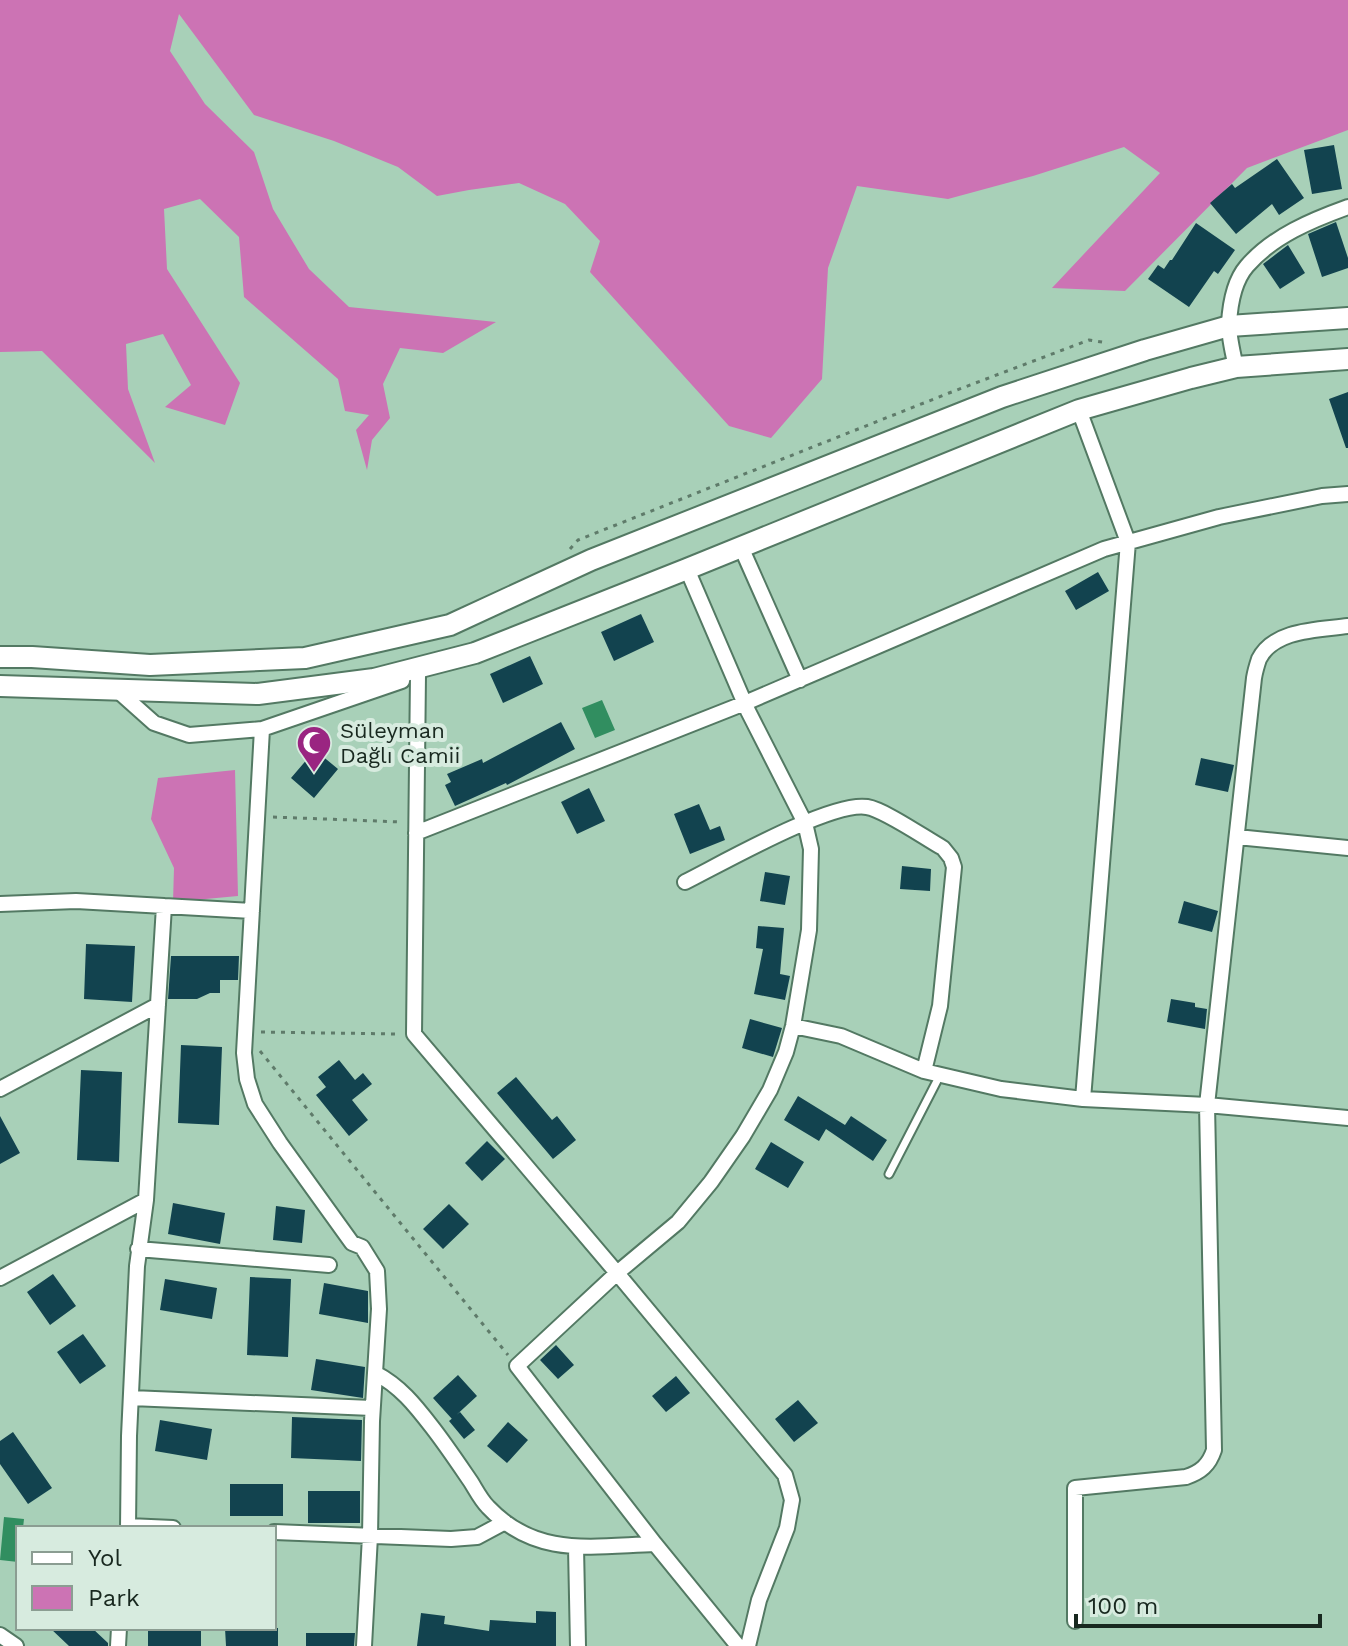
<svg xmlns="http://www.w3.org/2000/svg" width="1348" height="1646" font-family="'Work Sans',sans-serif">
<rect width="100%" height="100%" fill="#a8d0b8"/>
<path fill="#cc73b4" d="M0 0H1348V130L1247 168 1125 291 1052 288 1160 173 1124 147 1033 176 948 199 857 186 828 268 822 379 771 438 729 426 590 272 600 241 565 204 519 183 469 190 437 196 398 167 334 141 254 115 179 14 170 51 205 104 254 152 273 209 309 269 349 307 496 322 443 353 400 348 383 384 390 418 372 440 367 470 356 430 369 415 345 411 338 379 244 297 239 237 200 199 164 209 167 269 240 383 225 425 165 407 191 385 163 334 126 344 128 389 155 463 42 351 0 352Z
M235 770 238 896 173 902 174 868 151 819 158 778Z"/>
<path fill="#318e60" d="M602 700 615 730 595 738 582 708Z
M4 1517 24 1519 23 1528H18V1562L0 1560Z"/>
<path fill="#12434f" d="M1334 145 1342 189 1312 194 1304 150Z
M1277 159 1304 198 1279 215 1272 204 1236 234 1210 203 1232 184 1235 188Z
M1336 222 1348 258V268L1322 277 1308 234Z
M1196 223 1235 250 1218 274 1214 271 1189 307 1148 279 1158 265 1164 269 1170 260H1172Z
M1288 245 1305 273 1280 289 1263 264Z
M1348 392V448H1346L1329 399Z
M1098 572 1109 591 1076 610 1065 591Z
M641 614 654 642 614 661 601 632Z
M530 656 543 684 503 703 490 674Z
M561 722 575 749 507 785 506 783 455 806 445 785 451 782 447 774 482 759 483 763Z
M315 750 338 769 314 798 291 778Z
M1201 758 1234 765 1228 792 1195 785Z
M589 788 605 821 577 834 561 802Z
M699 804 710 830 720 826 725 840 690 854 674 814Z
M902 866 931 869 930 891 900 889Z
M765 872 790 876 785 905 760 901Z
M1184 901 1218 911 1212 932 1178 923Z
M758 926 784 928 780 974 790 976 785 1000 754 994 763 949 756 948Z
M86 944 135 946 132 1002 84 999Z
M171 956H239L238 980H220V993H210L197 999H168Z
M1171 999 1195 1003V1007L1207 1009 1205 1029 1167 1022Z
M750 1019 782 1028 773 1057 742 1048Z
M181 1045 222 1047 219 1125 178 1123Z
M339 1060 355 1080 363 1073 372 1084 352 1100 368 1120 349 1136 316 1095 326 1087 318 1077Z
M81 1070 122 1072 119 1162 77 1160Z
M516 1077 552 1120 557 1116 576 1140 553 1159 497 1093Z
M798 1096 845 1125 851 1116 887 1140 873 1161 826 1129 819 1141 784 1120Z
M0 1116 20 1153 0 1164Z
M487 1141 505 1159 482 1181 465 1163Z
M771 1142 804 1162 788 1188 755 1169Z
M173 1203 225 1213 220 1244 168 1234Z
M449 1204 469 1224 443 1249 423 1229Z
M276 1206 305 1210 302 1243 273 1240Z
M53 1274 76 1306 50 1325 27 1292Z
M250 1277 291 1279 288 1357 247 1355Z
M165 1279 217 1288 212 1319 160 1310Z
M324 1283 368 1291V1323L319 1314Z
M83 1334 106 1366 80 1384 57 1352Z
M556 1345 574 1365 558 1379 540 1360Z
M316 1359 365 1367 363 1398 311 1390Z
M458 1375 477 1396 452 1419 433 1398Z
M676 1376 690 1393 666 1412 652 1396Z
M798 1400 818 1423 794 1442 775 1419Z
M460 1412 475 1430 464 1439 449 1421Z
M292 1417 362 1420 361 1461 291 1458Z
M160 1420 212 1429 207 1460 155 1451Z
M508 1422 528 1440 507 1463 487 1446Z
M13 1432 52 1488 28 1504 0 1464V1441Z
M230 1484H283V1516H230Z
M308 1491H360V1523H308Z
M536 1611 556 1612V1646H417L421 1613 445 1616 444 1624 489 1631 490 1620 536 1623Z
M50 1628H92L108 1643V1646H69Z
M148 1628H201V1646H148Z
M225 1628H278V1646H226Z
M306 1633H355L354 1646H306Z"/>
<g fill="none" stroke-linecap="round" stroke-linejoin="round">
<defs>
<path id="lane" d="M889 1174 940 1075"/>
<path id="street" d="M1236 367C1233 354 1229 338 1229 324 1230 305 1234 281 1247 266 1273 236 1312 220 1348 207
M1079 410 1128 542 1083 1099
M741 547 800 680
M687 569 748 711 805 823 811 849 809 930 793 1026 786 1052 770 1090 743 1136 711 1182 678 1222 617 1273 517 1366 655 1544 738 1646
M418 675 414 1034 617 1273 785 1475 792 1500 787 1528 759 1600 748 1646
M117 690 154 723 189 735 262 729 402 681
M262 729 244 1053 247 1079 255 1104 280 1143 352 1243 362 1247 377 1271 379 1309 372 1421 370 1536 364 1646
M416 833 745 703 1104 549 1219 517 1322 496 1348 494
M1237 837 1348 848
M685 882C721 864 831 801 867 807 885 810 925 838 943 848L951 858 954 867 940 1006 924 1071
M0 904 76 901 252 911
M793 1026 841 1036 924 1071 1001 1089 1083 1099 1207 1105 1348 1118
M0 1089 158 1005
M138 1249 329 1265
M0 1278 146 1200
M375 1373C400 1386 415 1405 432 1427 446 1445 458 1463 471 1482 476 1490 481 1500 488 1507 536 1558 592 1546 655 1544
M131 1398 372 1408
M128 1526 173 1528
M128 1528 129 1436 137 1266 146 1200 164 906
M274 1532 451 1539 477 1537 505 1522
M576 1547 578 1646
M1075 1621V1488L1186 1477C1201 1472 1209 1465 1214 1450L1207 1105 1254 678C1255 672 1257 665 1259 659 1274 629 1319 630 1348 626
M0 1635 16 1646
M118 1646 119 1628"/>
<path id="secondary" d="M0 657H32L150 665 305 658 450 625 591 560 1002 397 1145 350 1229 326 1348 318
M0 686 258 694 374 679 475 653 687 569 1079 410 1191 378 1236 367 1348 359"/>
</defs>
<use href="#lane" stroke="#537963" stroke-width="11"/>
<use href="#street" stroke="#537963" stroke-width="18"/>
<use href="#secondary" stroke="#537963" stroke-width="24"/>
<path stroke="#5f7b6a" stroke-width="3" stroke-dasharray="4 6" stroke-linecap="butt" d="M570 549 578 540 949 393 1089 340 1108 343
M273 817 402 822
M261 1032 398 1034
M260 1051 508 1355"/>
<use href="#lane" stroke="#fff" stroke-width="7"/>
<use href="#street" stroke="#fff" stroke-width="14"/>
<use href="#secondary" stroke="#fff" stroke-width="20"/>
</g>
<defs>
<symbol id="mosque-pin" viewBox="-11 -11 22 30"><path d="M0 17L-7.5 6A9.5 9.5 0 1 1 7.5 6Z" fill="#9a2581" stroke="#d7ebdf"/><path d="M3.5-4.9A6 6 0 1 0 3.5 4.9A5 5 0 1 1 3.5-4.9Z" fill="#fff"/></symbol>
</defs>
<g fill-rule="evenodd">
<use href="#mosque-pin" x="294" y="723" width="40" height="54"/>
</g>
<g text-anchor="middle" stroke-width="8" stroke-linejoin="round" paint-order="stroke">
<g font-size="22" fill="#18281f" stroke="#d7ebdf" text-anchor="start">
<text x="340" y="738">Süleyman<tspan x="340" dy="25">Dağlı Camii</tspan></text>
</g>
</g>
<rect x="16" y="1526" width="260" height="104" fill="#d7ebdf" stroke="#8b9d92" stroke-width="2"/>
<rect x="32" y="1552" width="40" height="12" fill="#ffffff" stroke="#8b9d92" stroke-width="2"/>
<text x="88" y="1566" font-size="24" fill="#18281f">Yol</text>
<rect x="32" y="1586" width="40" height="24" fill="#cc73b4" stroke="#8b9d92" stroke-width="2"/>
<text x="88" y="1606" font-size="24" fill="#18281f">Park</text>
<path d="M1076 1614v12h244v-12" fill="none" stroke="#18281f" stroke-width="4"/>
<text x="1088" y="1614" font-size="24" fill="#18281f" stroke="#d7ebdf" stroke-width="6" paint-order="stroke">100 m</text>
</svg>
